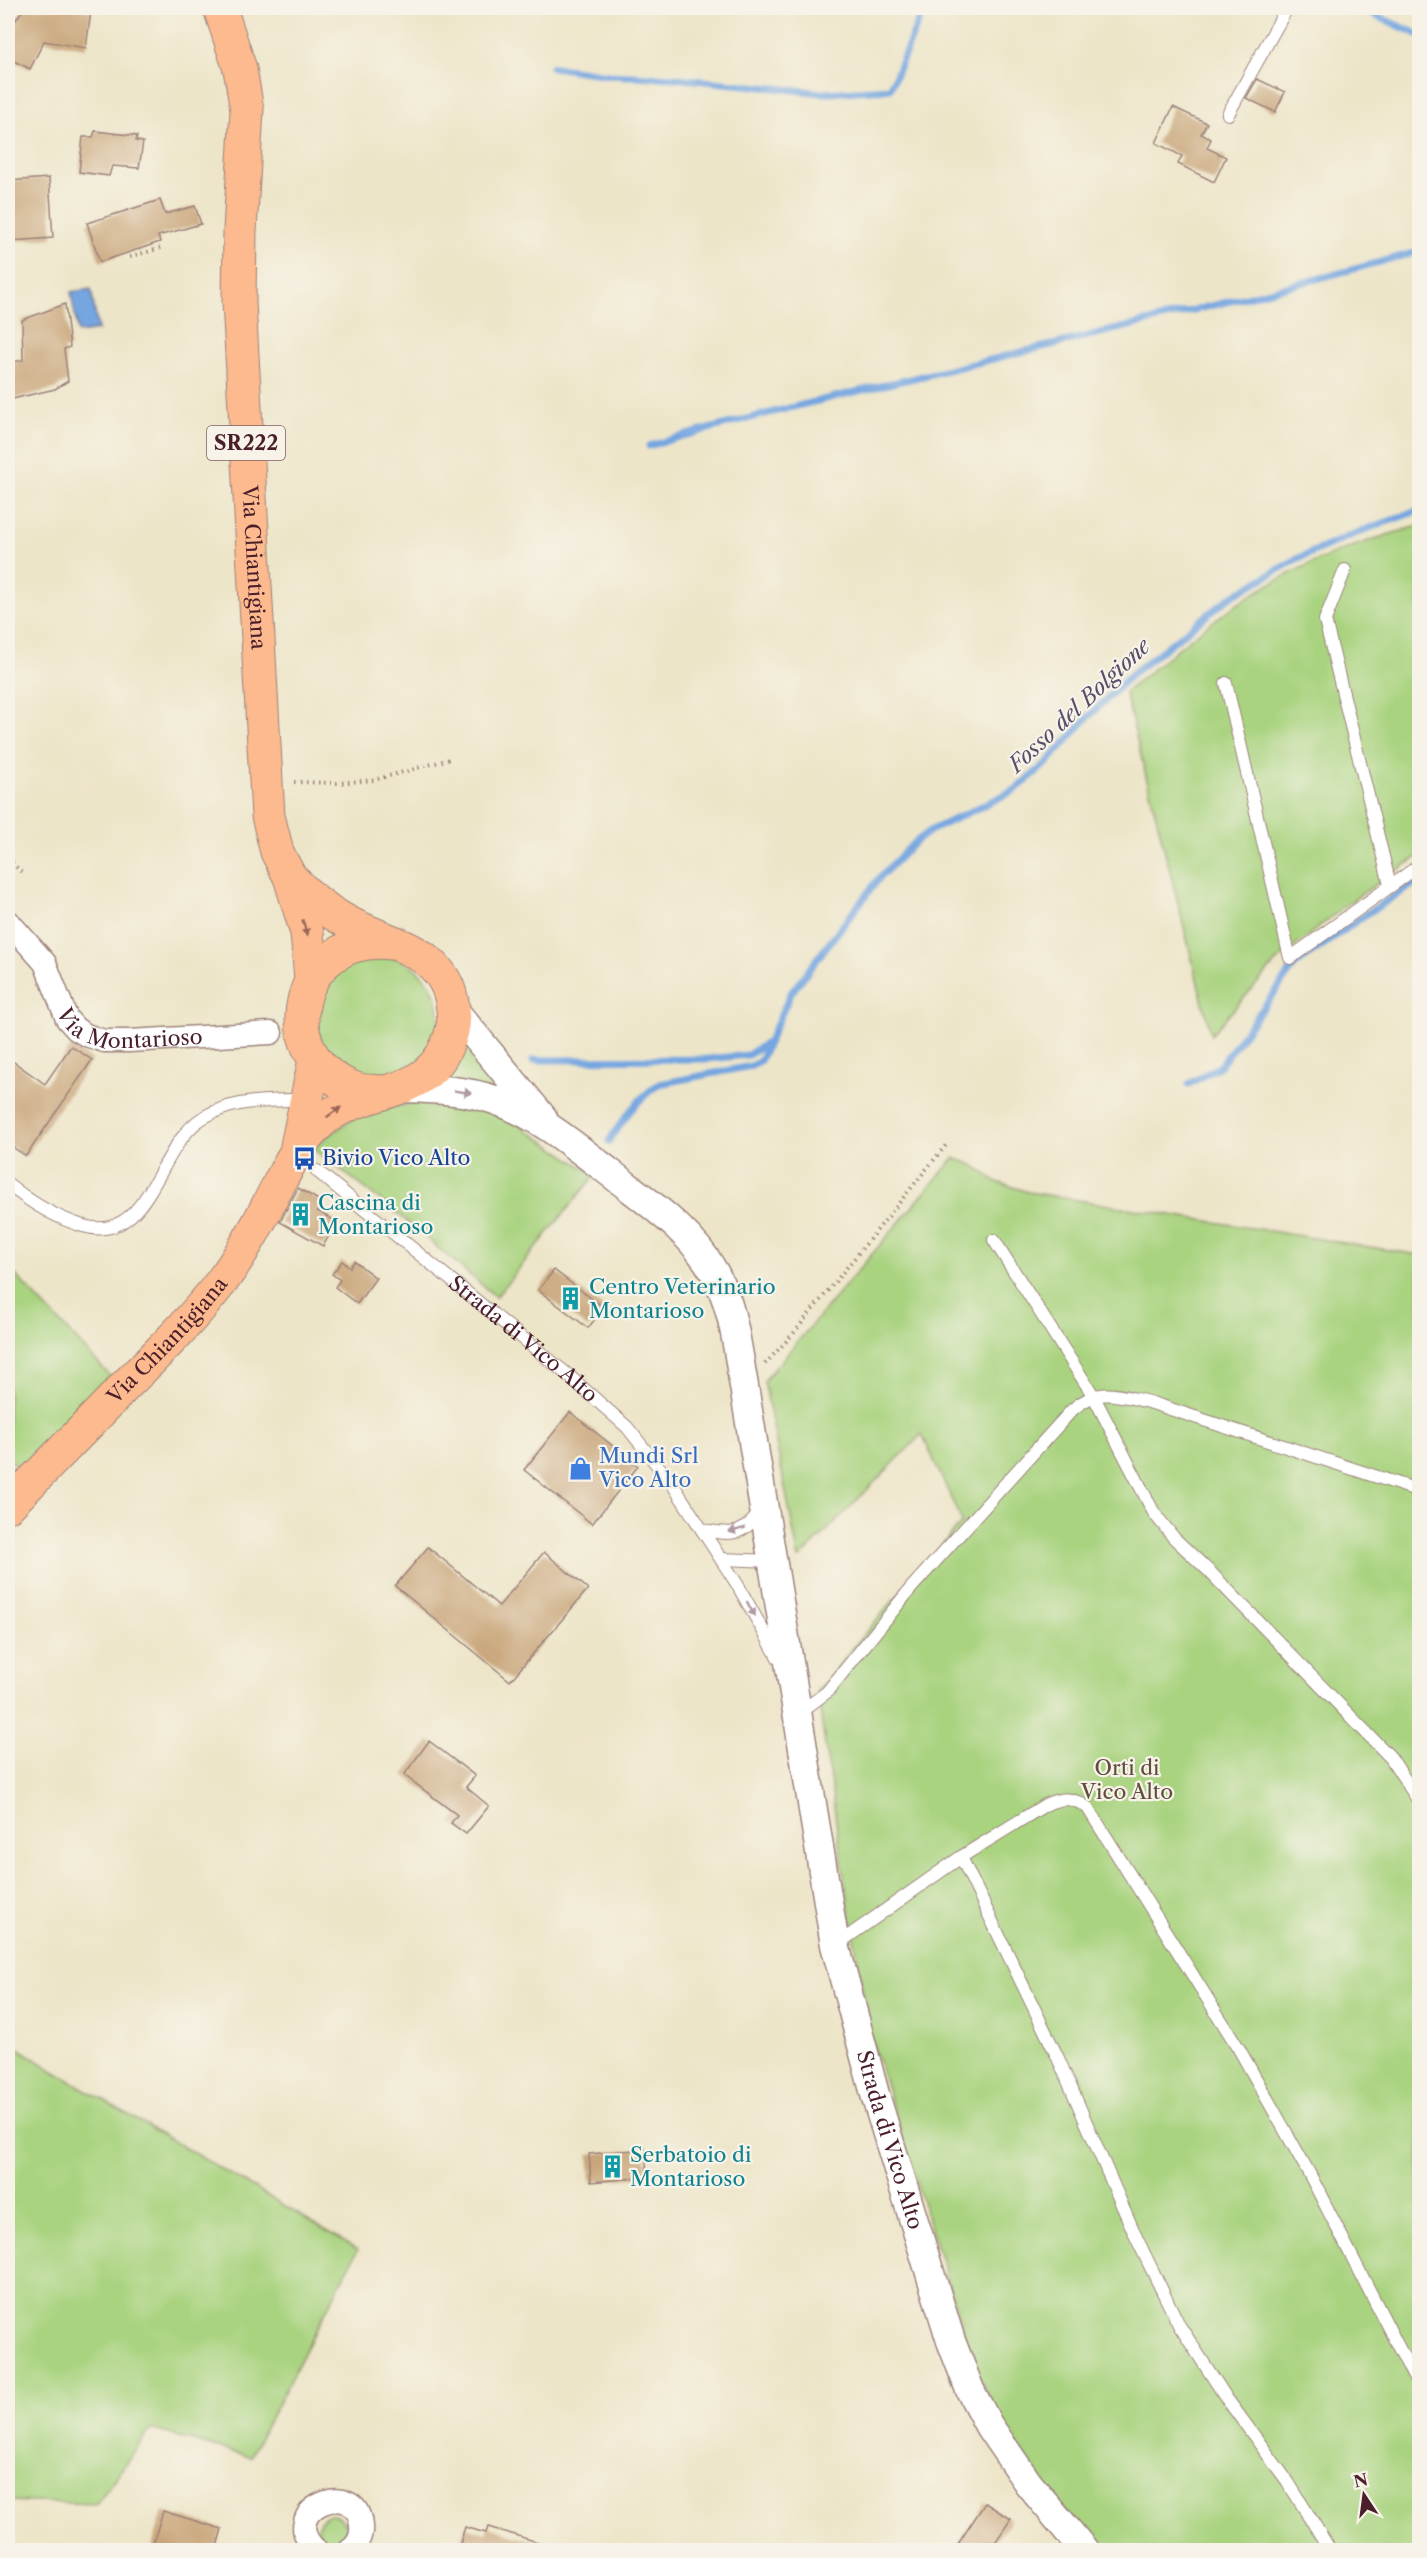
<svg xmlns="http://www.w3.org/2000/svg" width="1427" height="2558" font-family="'Libre Caslon Text',serif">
<rect width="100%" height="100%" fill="#f7f3e8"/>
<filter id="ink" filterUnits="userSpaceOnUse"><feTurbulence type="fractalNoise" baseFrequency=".0167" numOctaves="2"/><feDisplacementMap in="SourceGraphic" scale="12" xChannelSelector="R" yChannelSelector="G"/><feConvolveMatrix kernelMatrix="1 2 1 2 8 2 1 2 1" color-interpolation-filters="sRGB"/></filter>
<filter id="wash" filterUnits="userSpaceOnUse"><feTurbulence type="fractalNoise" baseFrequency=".008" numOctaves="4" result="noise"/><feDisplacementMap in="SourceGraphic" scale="24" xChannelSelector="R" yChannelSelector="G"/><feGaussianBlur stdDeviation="1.35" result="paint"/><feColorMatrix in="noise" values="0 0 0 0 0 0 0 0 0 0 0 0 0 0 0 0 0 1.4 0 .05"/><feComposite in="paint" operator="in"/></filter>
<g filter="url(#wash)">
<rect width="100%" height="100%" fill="#ede5c8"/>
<path fill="#a9d37f" stroke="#7a7955" stroke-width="1.5" d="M1419 526V856L1351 901 1277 961 1211 1035 1125 692C1155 668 1184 642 1215 620 1274 575 1348 544 1419 526Z
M317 1017a61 61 0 1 1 122 0a61 61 0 1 1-122 0Z
M466 1034 514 1098 442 1081 454 1066Z
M443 1098 489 1105 595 1175 496 1297 391 1208 312 1148 360 1113Z
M954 1158 973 1165 997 1182 1028 1192 1419 1255V2550H1101L1061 2507 1006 2432 975 2369 870 2035 846 1890 817 1689 826 1682 859 1640 962 1522 922 1434 799 1559 764 1381Z
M8 1267 113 1379 23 1472 8 1458Z
M8 2041 52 2070 358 2249 250 2457 151 2429 96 2504 8 2501Z
M318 2529a14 14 0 1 1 28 0a14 14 0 1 1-28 0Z"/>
<path fill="#75a6e0" stroke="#606286" stroke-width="1.5" d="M91 289 98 330 78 333 71 292Z"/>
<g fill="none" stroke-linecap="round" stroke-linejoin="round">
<path stroke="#75a6e0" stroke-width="7" d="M1358 8 1420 35
M552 67 608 75 674 78 824 93 890 89 924 8
M649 446C743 418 839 396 935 373 1097 334 1259 296 1420 251
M533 1060 708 1059 748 1055 768 1042
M1189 1084 1220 1066 1295 965 1365 915 1420 880
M609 1141C623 1120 637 1099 659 1084L751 1066 760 1061 791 993 880 877 914 843 930 831 1015 790 1047 763 1086 719 1132 674 1229 598 1297 559 1364 530 1420 510"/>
</g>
<g id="blocks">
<path fill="#c9a67a" d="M24 8H76L91 11 86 48 44 41 30 69 8 58V31Z
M1257 79 1285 92 1275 112 1246 98Z
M1173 107 1207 123 1201 134 1211 139 1207 148 1226 157 1214 182 1178 164 1182 156 1156 143Z
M95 131 137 136 136 141 143 142 139 168 112 166 109 176 79 172 83 137H93Z
M49 178 53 238 12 241 8 181Z
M160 200 165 214 195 206 201 224 158 236 160 242 100 262 87 223Z
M65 304 70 347 64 349 68 381 55 389 8 400V363L23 360 22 320Z
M71 1046 92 1060 26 1156 8 1144V1058L45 1084Z
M298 1188 322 1202 317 1211 337 1222 323 1246 280 1222Z
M342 1261 350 1267 354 1261 376 1278 357 1304 335 1287 340 1280 332 1274Z
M554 1270 604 1308 588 1328 538 1290Z
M570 1412 638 1466 592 1524 524 1470Z
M428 1547 499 1606 544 1552 588 1589 510 1681 395 1586Z
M429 1741 475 1776 466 1787 489 1806 466 1834 451 1823 457 1815 404 1775Z
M645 2149 647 2177 591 2182 589 2154Z
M985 2503 1011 2519 990 2550H954Z
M163 2511 222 2529 216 2550H151Z
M465 2527 486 2533 488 2527 551 2546 550 2550H458Z"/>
</g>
</g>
<g filter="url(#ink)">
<use href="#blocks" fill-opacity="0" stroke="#9c827a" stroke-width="1.5"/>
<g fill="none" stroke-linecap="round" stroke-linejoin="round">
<defs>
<g id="service">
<path d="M1228 114 1287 8"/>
<path d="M1345 570 1325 620 1390 885"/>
<path d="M1226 683 1290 958 1420 865"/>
<path id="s1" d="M317 1171 568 1375 627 1427 673 1485 737 1584 779 1659"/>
<path d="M8 1184C31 1203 54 1217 83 1226 149 1245 157 1148 201 1119 234 1098 269 1102 306 1099"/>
<path d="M994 1240 1093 1395 1154 1513 1174 1538 1211 1573 1391 1758 1420 1803"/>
<path d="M702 1530C731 1534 741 1538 760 1512"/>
<path d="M722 1559 773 1561"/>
<path d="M799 1713 827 1692 912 1587 1072 1410C1099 1386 1117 1395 1149 1402L1420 1491"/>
<path d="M961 1857 1058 2058 1136 2237 1179 2325 1227 2399 1288 2482 1330 2550"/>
<path d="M836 1945 961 1857 1045 1805C1062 1797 1073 1797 1088 1808L1239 2049 1309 2173 1420 2389"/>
</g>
<g id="minor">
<path id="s2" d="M8 921 45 963 67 1019 76 1029 86 1035 104 1041H129L271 1033"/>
<path d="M316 2550C274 2511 357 2474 361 2526 362 2536 357 2545 350 2550"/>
</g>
<g id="tertiary">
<path d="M453 1009 543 1118"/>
<path id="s3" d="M405 1088C435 1089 466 1090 495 1100 539 1115 576 1147 613 1175 650 1204 691 1231 714 1272 734 1307 737 1348 744 1386L835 1945 876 2098 951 2341 970 2390 989 2426 1028 2483 1084 2550"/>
</g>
<g id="primary">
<path id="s4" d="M220 8 240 69 247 110 240 231 239 302 268 816 277 852 290 877 307 933 311 980"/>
<path d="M384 1092C375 1091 365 1092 356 1089 266 1057 296 932 391 943"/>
<path d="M297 1146 315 1060"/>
<path id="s5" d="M8 1506C47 1466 87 1426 126 1385 159 1352 193 1319 222 1281 240 1257 255 1230 269 1203 284 1175 296 1145 320 1123 361 1085 423 1102 447 1045 452 1034 455 1021 453 1009 447 949 390 945 347 922 325 910 307 895 290 877"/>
</g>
</defs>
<use href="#service" stroke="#9c827a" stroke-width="14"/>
<use href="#minor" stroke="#9c827a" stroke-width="25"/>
<use href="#tertiary" stroke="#9c827a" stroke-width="31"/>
<use href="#primary" stroke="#9c827a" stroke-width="35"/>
<path stroke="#9c827a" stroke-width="4" stroke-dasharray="1.5 4.5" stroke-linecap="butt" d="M130 257 161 248
M294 782 337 783 374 780 450 759
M8 858 21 872
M765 1364 793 1334 946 1145"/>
<use href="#service" stroke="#fff" stroke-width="12"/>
<use href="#minor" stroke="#fff" stroke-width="22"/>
<use href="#tertiary" stroke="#fff" stroke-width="28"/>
<use href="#primary" stroke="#fcba8e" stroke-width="33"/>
</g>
<defs><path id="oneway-solid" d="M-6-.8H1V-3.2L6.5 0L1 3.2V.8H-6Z" transform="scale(1.5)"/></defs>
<g fill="#9a6558">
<use href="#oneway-solid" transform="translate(305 928) rotate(73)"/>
<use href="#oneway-solid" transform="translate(334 1112) rotate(-35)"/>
</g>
<g fill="#ae9aa0">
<use href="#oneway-solid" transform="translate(463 1092) rotate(9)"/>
<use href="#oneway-solid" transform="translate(737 1530) rotate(165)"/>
<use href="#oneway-solid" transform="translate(751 1609) rotate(61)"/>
</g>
</g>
<defs>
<symbol id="bus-bare" viewBox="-9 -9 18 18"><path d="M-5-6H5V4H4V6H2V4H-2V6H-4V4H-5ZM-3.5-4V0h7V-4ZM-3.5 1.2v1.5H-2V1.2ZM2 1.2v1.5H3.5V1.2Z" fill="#1a4fb4" stroke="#f7f3e8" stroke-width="2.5" paint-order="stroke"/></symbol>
<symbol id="building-bare" viewBox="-9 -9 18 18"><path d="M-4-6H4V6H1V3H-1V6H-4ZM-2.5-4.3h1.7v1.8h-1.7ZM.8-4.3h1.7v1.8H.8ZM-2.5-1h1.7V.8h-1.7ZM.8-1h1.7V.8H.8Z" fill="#0f9aa8" stroke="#f7f3e8" stroke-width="2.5" paint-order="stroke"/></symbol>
<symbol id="shop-bare" viewBox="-9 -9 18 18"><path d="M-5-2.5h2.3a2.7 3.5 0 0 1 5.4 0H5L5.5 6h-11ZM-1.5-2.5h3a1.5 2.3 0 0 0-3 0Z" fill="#3f7fe0" stroke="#f7f3e8" stroke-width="2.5" paint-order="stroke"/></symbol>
</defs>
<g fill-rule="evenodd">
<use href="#bus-bare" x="288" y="1142" width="33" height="33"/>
<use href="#building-bare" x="284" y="1198" width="33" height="33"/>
<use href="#building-bare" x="554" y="1282" width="33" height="33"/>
<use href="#shop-bare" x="564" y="1452" width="33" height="33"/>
<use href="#building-bare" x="596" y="2150" width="33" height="33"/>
</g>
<g text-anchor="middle" stroke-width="4.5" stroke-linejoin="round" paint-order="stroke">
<rect fill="#f7f3e8" stroke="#7e5f64" stroke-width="1.5" x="207" y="426" width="78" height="34" rx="4.5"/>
<g font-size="20" font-weight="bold" fill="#4a1f2b">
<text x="246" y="450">SR222</text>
</g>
<g font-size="21" fill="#4a1f2b" stroke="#f7f3e8">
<text dy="7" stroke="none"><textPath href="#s4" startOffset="564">Via Chiantigiana</textPath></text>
<text dy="7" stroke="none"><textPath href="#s2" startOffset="182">Via Montarioso</textPath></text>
<text dy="7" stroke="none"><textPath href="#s1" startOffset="266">Strada di Vico Alto</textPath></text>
<text dy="7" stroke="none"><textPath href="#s5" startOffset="230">Via Chiantigiana</textPath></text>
<text dy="7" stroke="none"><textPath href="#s3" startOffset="1260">Strada di Vico Alto</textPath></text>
</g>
<g font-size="21" fill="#164399" stroke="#f7f3e8" text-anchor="start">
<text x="322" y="1165">Bivio Vico Alto</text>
</g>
<g font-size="21" fill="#0d838f" stroke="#f7f3e8" text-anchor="start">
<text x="318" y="1210">Cascina di<tspan x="318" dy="24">Montarioso</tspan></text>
<text x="589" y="1294">Centro Veterinario<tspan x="589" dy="24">Montarioso</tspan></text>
<text x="630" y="2162">Serbatoio di<tspan x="630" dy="24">Montarioso</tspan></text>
</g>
<g font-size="21" fill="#366cbe" stroke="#f7f3e8" text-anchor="start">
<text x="599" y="1463">Mundi Srl<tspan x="599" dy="24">Vico Alto</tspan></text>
</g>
<g font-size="21" fill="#624c40" stroke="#f7f3e8">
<text x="1127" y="1775">Orti di<tspan x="1127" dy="24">Vico Alto</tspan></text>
</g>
<g font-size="22" font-style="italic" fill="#594e6a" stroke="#f7f3e8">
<text transform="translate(1079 705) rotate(-43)" y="8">Fosso del Bolgione</text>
</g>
</g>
<rect width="1427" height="2558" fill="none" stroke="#f7f3e8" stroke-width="30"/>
<g transform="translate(1364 2495) rotate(347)" stroke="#f7f3e8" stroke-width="4.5" paint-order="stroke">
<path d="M0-4.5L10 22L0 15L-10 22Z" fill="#4a1f2b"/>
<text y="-9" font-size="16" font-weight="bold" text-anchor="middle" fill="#4a1f2b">N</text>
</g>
</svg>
